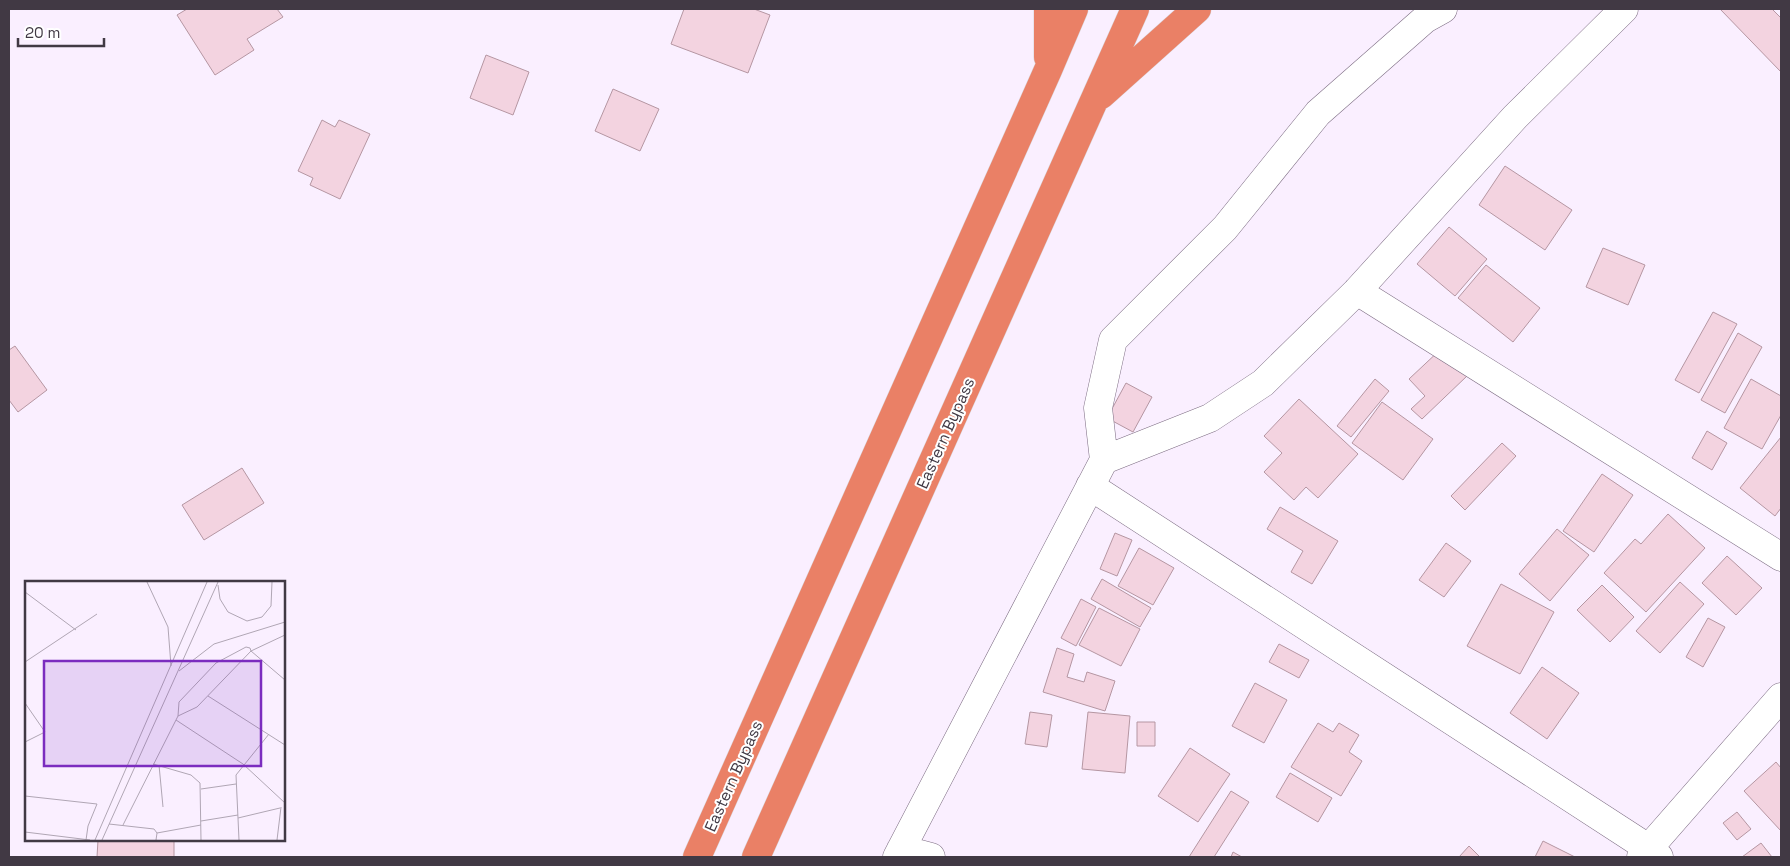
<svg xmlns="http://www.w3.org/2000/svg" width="1790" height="866" font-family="'Space Grotesk',sans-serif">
<rect width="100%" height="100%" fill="#faefff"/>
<path fill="#f3d3e0" stroke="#b596a2" d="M187 9H277L283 17 247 39 254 50 215 75 177 15Z
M684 9H754L770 15 748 73 671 44Z
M1720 9H1772L1781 18V72Z
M486 55 529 72 513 115 470 98Z
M613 89 659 109 640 151 595 131Z
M322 120 335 127 339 120 370 134 340 199 310 185 313 178 298 171Z
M1505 166 1572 210 1545 250 1479 205Z
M1449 227 1487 259 1455 296 1417 264Z
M1603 248 1645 265 1628 305 1586 287Z
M1486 265 1540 308 1513 342 1458 298Z
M1713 312 1737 324 1699 393 1675 380Z
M1738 333 1762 347 1725 413 1701 400Z
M15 346 47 390 18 412 9 400V350Z
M1441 349 1467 376 1422 419 1411 409 1425 396 1409 379Z
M1375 379 1389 391 1351 437 1337 426Z
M1751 379 1781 396V415L1762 449 1724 428Z
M1126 383 1152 397 1133 432 1107 418Z
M1299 399 1358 454 1318 498 1306 487 1294 500 1264 472 1282 453 1264 436Z
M1382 402 1433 439 1403 480 1352 443Z
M1707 431 1727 443 1712 470 1692 458Z
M1781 437V508L1775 516 1740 488Z
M1502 443 1516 456 1465 510 1451 496Z
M242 468 264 503 204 540 182 505Z
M1602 474 1633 495 1594 552 1563 531Z
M1280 507 1338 541 1312 584 1291 572 1303 551 1267 529Z
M1668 514 1705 548 1646 612 1604 573 1635 539 1641 544Z
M1557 529 1589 555 1550 601 1519 574Z
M1115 533 1132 540 1117 576 1100 569Z
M1446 543 1471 561 1444 597 1419 580Z
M1139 548 1174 568 1153 605 1118 586Z
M1727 556 1762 588 1736 615 1702 583Z
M1102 579 1151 608 1140 627 1091 599Z
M1680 582 1704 604 1660 653 1636 631Z
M1501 584 1554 612 1520 674 1467 646Z
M1602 585 1634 617 1610 642 1577 610Z
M1081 599 1096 607 1076 646 1061 638Z
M1099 608 1140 629 1121 666 1079 645Z
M1708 618 1725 627 1703 667 1686 657Z
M1279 644 1309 660 1299 678 1269 662Z
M1057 648 1074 654 1067 677 1084 682 1087 672 1115 681 1105 711 1043 692Z
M1542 667 1579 693 1547 739 1510 713Z
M1255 683 1287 700 1264 743 1232 726Z
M1030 712 1052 715 1047 747 1025 744Z
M1088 712 1130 716 1125 773 1082 769Z
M1137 722H1155V746H1137Z
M1318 723 1333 732 1339 723 1359 735 1349 752 1362 761 1341 796 1291 767Z
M1190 748 1230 774 1198 822 1158 796Z
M1776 762 1781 768V831L1744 791Z
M1290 773 1332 798 1318 822 1276 797Z
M1231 791 1249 802 1214 857H1189Z
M1737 812 1751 829 1737 840 1723 823Z
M98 840H174V857H97Z
M1543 841 1575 857H1535Z
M1761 843 1772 857H1742Z
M1469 846 1480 857H1459Z
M1233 852 1242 857H1231Z"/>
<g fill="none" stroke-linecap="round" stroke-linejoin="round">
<defs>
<path id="minor" d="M1357 291 1781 557
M1104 460 1210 418 1263 383 1357 291 1515 117 1624 9
M1090 486 1648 848 1659 857
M901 849 931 857
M897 857 1104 460 1098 408 1113 340 1225 228 1318 113 1425 19 1443 9
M1641 857 1781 697"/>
<path id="trunk" d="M1048 9V57
M1101 95 1197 9
M697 857 1048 70 1074 9
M756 857 1135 9"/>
</defs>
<use href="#minor" stroke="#7d6d83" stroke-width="29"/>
<use href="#trunk" stroke="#d9d7da" stroke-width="29"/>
<use href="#minor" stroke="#fff" stroke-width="28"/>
<use href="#trunk" stroke="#ea8066" stroke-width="28"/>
</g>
<g text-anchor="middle" stroke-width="4" stroke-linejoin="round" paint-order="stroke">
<g font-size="16" fill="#413944" stroke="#fff">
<text transform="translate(945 433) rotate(-66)" y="6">Eastern Bypass</text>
<text transform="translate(733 776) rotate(-66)" y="6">Eastern Bypass</text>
</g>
</g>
<g transform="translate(25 581)">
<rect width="260" height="260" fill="#faefff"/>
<path fill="none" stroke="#b0a6b4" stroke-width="1" d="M122 1 143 46 146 85M193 4 195 18 203 31 222 40 237 36 246 25 247 1M0 11 51 49M260 54 226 70 260 99M0 81 72 33M154 90 189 63 260 41M183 115 260 164M0 122 20 151 0 161M151 139 218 183 260 222M128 183 166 194 175 202 176 259M134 184 138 226M176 208 211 203M0 215 72 223 63 245 61 259M213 237 255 227M176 240 213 234M84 243 129 248 132 252 131 259M98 244 153 135 154 121 191 82 221 66 225 67 226 70 172 126 153 135M0 251 65 259M132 252 176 244M70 259 182 1M77 259 193 1M214 259 211 194 244 153M252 259 256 226"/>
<path fill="#7b2cbf" fill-opacity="0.15" stroke="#7b2cbf" stroke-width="2.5" d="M19 80H236V185H19Z"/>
<rect width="260" height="260" fill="none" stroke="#413944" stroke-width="2.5"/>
</g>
<rect width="1790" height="866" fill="none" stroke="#413944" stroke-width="20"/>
<path d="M18 38v8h86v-8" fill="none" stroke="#413944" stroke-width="2.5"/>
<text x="25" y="38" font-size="15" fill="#413944" stroke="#ffffff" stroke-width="4" paint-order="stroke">20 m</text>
</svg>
